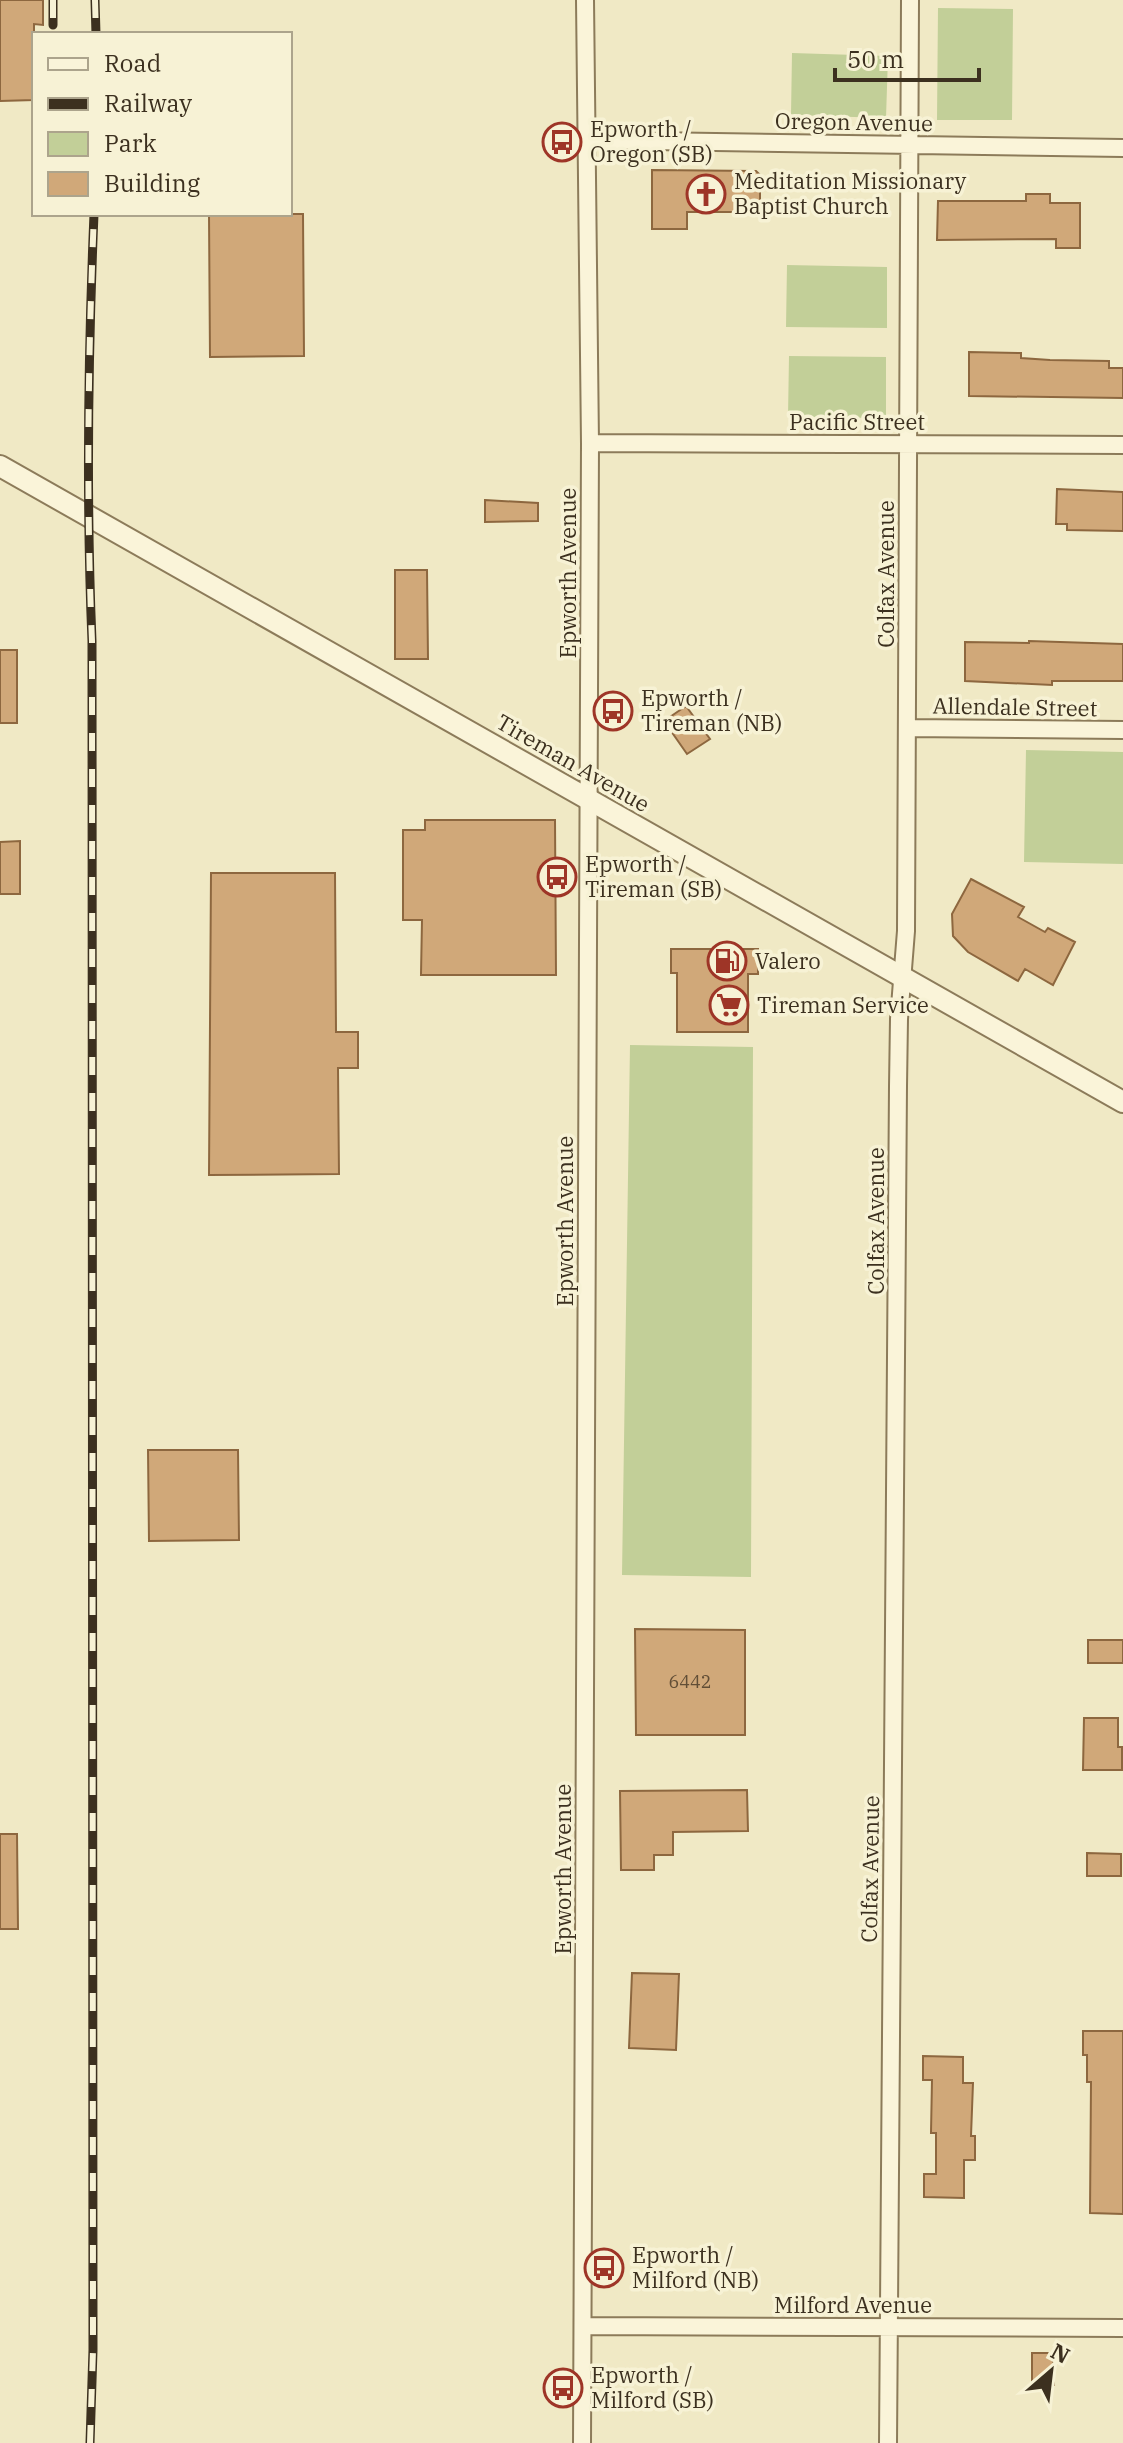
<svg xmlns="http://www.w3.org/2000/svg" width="1123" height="2443" font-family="'IBM Plex Serif',serif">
<rect width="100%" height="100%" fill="#f0e9c5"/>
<path fill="#c2cf98" d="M938 8 1013 9 1012 120H937Z
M792 53 888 56 886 118 791 115Z
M787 265 887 267V328L786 327Z
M789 356 886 357V418L788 417Z
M1026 750 1123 752V864L1024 862Z
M630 1045 753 1047 751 1577 622 1575Z"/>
<path fill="#d0a879" stroke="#8d673f" stroke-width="2" d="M0 0H43V25L34 24V100L0 101Z
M652 170 756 171 760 175V212H687V229H652Z
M1026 194H1050V203H1080V248H1056V239L937 240 938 201H1026Z
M209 214H303L304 356 210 357Z
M969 352 1021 353V358L1050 360 1109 361V368H1123V398L969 396Z
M1057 489 1123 492V531L1067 530V524H1056Z
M485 500 538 503V521L485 522Z
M395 570H427L428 659H395Z
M1029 641 1123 644V681H1052V685L965 681V642L1029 643Z
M0 650H17V723H0Z
M686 706 710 739 687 754 664 721Z
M425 820H555L556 975H421L422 920H403V830H425Z
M20 841V894H0V842Z
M211 873H335L336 1032H358V1068H338L339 1174 209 1175Z
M971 879 1024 907 1018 917 1045 932 1048 928 1075 942 1053 985 1025 969 1018 981 968 952 953 936 952 914Z
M671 949H758V974H748V1032H677V973H671Z
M148 1450H238L239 1540 149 1541Z
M635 1629 745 1630V1735H636Z
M1088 1640H1123V1663H1088Z
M1084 1718H1118V1747H1122V1770H1083Z
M747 1790 748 1831 673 1832V1855H654V1870H621L620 1791Z
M0 1834H17L18 1929H0Z
M1087 1853 1121 1854V1876H1087Z
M632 1973 679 1974 676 2050 629 2048Z
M1083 2031H1123V2214L1090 2213 1091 2082H1087V2055H1083Z
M923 2056 963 2057V2083H973L971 2136H975V2160H964V2198L924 2197V2174H936V2133H931L932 2080H923Z
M1032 2353H1053L1054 2385H1032Z"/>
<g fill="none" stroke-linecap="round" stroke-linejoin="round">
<defs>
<path id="minor" d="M585 140 1123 148
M590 443 1123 445
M907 728 1123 730
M583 2326 1123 2328
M582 2443 590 443 585 0
M888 2443 898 1086 899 1019 906 931 910 0"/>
<path id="tertiary" d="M0 466 1123 1102"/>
</defs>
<use href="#minor" stroke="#8c7b5a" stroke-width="20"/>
<use href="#tertiary" stroke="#8c7b5a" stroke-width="24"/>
<use href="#minor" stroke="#faf4d9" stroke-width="16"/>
<use href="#tertiary" stroke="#faf4d9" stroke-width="20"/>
<defs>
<path id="rail" d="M53 0V25
M95 0 96 34
M90 2443 93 2350 92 641C86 498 88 357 94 214"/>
</defs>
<use href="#rail" stroke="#3c301f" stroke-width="9"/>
<use href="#rail" stroke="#f7f2d5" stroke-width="6" stroke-dasharray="18" stroke-linecap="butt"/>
</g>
<defs>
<symbol id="bus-ring" viewBox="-11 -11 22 22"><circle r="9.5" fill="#f7f2d5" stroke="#9e3527" stroke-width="1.5"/><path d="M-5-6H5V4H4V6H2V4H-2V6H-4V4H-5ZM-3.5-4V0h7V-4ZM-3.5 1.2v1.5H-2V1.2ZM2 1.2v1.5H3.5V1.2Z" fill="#9e3527"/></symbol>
<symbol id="church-ring" viewBox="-11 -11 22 22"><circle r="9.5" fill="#f7f2d5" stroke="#9e3527" stroke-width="1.5"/><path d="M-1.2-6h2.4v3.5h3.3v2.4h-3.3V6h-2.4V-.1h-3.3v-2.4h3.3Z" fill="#9e3527"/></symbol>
<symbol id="fuel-ring" viewBox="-11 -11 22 22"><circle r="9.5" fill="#f7f2d5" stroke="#9e3527" stroke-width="1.5"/><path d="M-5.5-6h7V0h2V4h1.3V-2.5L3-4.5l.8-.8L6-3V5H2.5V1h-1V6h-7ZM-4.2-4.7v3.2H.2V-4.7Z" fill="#9e3527"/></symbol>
<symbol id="supermarket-ring" viewBox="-11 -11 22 22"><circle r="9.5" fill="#f7f2d5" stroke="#9e3527" stroke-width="1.5"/><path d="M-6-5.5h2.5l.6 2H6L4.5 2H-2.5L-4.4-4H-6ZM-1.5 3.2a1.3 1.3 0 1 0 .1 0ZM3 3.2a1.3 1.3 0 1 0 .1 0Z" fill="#9e3527"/></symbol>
</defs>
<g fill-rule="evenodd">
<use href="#bus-ring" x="540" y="120" width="44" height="44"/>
<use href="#church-ring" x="684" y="172" width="44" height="44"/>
<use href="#bus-ring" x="591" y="689" width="44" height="44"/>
<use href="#bus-ring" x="535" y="855" width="44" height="44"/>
<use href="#fuel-ring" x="705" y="939" width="44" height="44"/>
<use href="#supermarket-ring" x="707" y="983" width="44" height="44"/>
<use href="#bus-ring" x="582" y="2246" width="44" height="44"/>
<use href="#bus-ring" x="541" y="2366" width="44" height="44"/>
</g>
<g text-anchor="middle" stroke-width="7" stroke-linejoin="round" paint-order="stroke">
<g font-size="18" fill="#614e36">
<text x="690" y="1688">6442</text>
</g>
<g font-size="22" fill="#3c301f" stroke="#f7f2d5">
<text transform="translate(854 122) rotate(1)" y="8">Oregon Avenue</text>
<text x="857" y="430">Pacific Street</text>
<text transform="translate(568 573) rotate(-90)" y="8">Epworth Avenue</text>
<text transform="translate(886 574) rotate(-90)" y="8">Colfax Avenue</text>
<text transform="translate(1015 707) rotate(1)" y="8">Allendale Street</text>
<text transform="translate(573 763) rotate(30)" y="8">Tireman Avenue</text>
<text transform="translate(565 1221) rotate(-90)" y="8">Epworth Avenue</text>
<text transform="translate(876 1221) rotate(-90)" y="8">Colfax Avenue</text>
<text transform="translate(563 1869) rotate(-90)" y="8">Epworth Avenue</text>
<text transform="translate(870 1869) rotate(-89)" y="8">Colfax Avenue</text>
<text x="853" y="2313">Milford Avenue</text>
</g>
<g font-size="22" fill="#3c301f" stroke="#f7f2d5" text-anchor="start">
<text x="590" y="137">Epworth /<tspan x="590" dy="25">Oregon (SB)</tspan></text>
<text x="734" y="189">Meditation Missionary<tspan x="734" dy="25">Baptist Church</tspan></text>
<text x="641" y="706">Epworth /<tspan x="641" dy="25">Tireman (NB)</tspan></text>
<text x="585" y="872">Epworth /<tspan x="585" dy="25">Tireman (SB)</tspan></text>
<text x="755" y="969">Valero</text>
<text x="757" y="1013">Tireman Service</text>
<text x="632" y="2263">Epworth /<tspan x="632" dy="25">Milford (NB)</tspan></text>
<text x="591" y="2383">Epworth /<tspan x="591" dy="25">Milford (SB)</tspan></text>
</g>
</g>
<rect x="32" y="32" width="260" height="184" fill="#f7f2d5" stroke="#aca48c" stroke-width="2"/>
<rect x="48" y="58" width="40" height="12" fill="#faf4d9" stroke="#aca48c" stroke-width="2"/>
<text x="104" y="72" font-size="24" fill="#3c301f">Road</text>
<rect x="48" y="98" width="40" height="12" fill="#3c301f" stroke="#aca48c" stroke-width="2"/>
<text x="104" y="112" font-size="24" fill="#3c301f">Railway</text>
<rect x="48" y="132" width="40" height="24" fill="#c2cf98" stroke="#aca48c" stroke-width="2"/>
<text x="104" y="152" font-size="24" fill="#3c301f">Park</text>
<rect x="48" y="172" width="40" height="24" fill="#d0a879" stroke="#aca48c" stroke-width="2"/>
<text x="104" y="192" font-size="24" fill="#3c301f">Building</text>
<g transform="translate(1051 2371) rotate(28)" stroke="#f7f2d5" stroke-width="6" paint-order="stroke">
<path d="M0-6L14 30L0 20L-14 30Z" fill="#3c301f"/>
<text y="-12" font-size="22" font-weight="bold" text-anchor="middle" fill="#3c301f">N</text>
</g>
<path d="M835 68v12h144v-12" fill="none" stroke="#3c301f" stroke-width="4"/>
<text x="847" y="68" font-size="24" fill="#3c301f" stroke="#f7f2d5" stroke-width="6" paint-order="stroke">50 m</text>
</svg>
